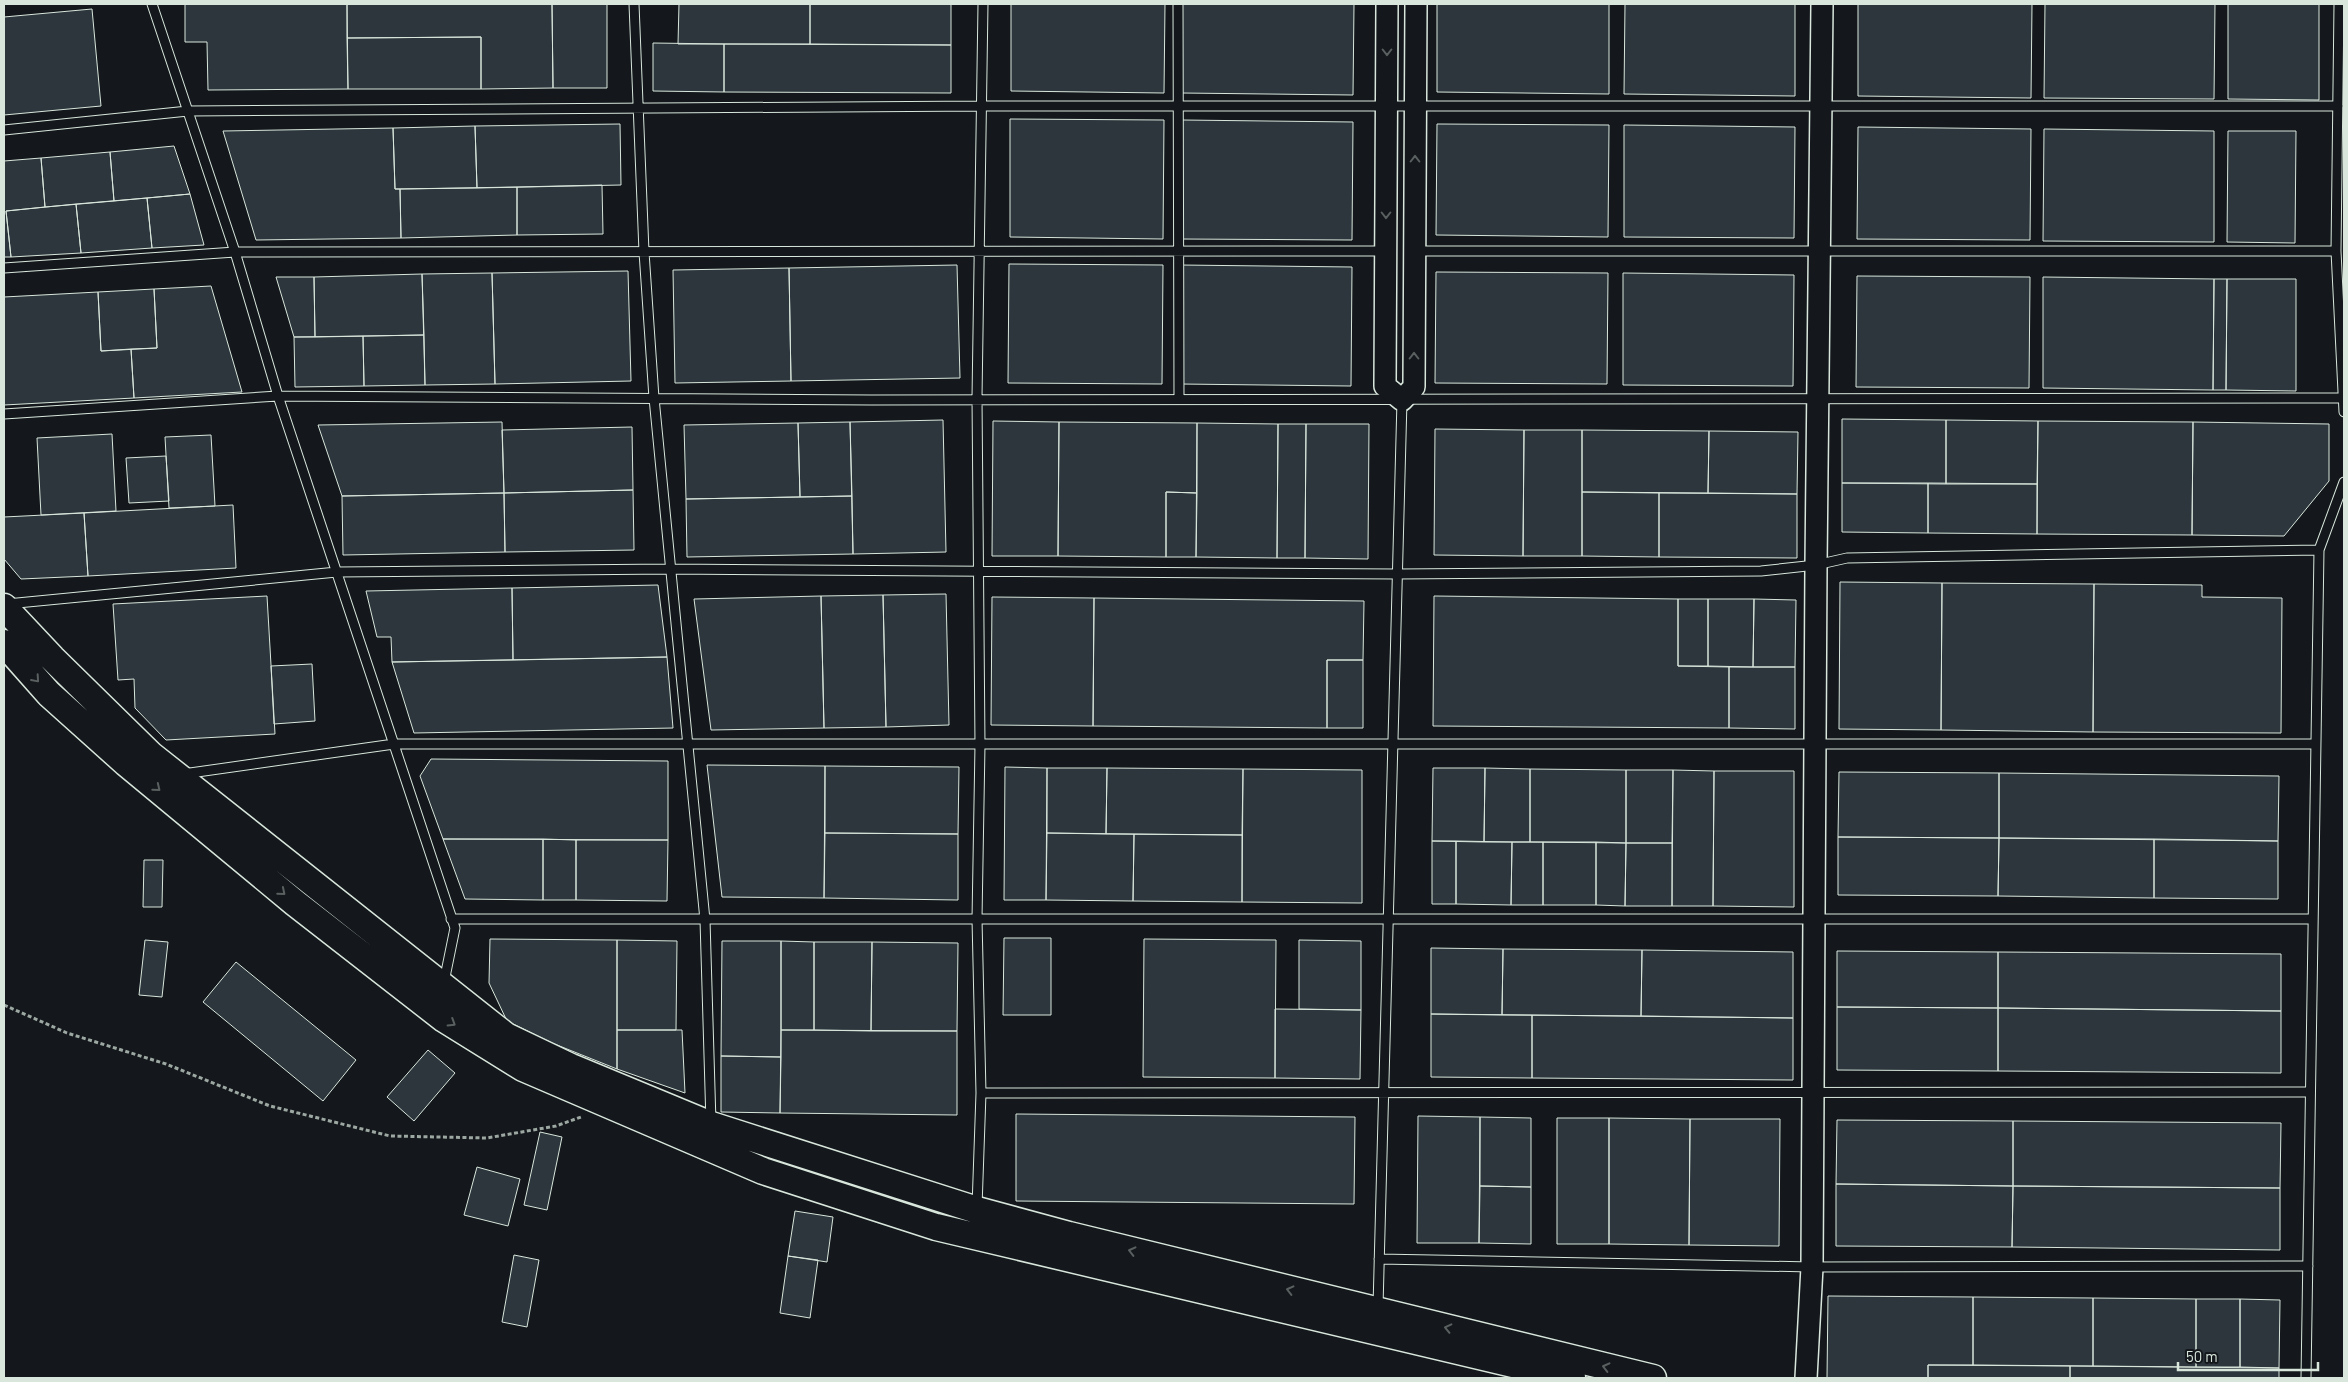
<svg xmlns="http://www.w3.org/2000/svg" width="2348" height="1382" font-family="Barlow,sans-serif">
<rect width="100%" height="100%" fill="#14181c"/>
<path fill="#2c363c" stroke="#d8e6dc" d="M185 4H347L348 89 208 90 207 42H185Z
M347 4H552L553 88 481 89V37L347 38Z
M552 4H607V88H553Z
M679 4H810V44H678Z
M810 4H951V45L810 44Z
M1011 4H1165L1164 93 1011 91Z
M1182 4H1354L1353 95 1182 93Z
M1437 4H1609V94L1437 92Z
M1625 4H1795V96L1624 94Z
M1858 4H2032L2031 98 1858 96Z
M2045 4H2215L2214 99 2044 98Z
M2228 4H2319V100L2228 99Z
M92 9 101 106 4 115V17Z
M481 37V89H348L347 38Z
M653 43 724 44V92L653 91Z
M724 44 951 45V93L724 92Z
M1010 119 1164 120 1163 239 1010 237Z
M1182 120 1353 122 1352 240 1181 239Z
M620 124 621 185 477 188 475 126Z
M1437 124 1609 125 1608 237 1436 235Z
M1624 125 1795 127 1794 238 1624 237Z
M475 126 477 188 395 189 393 128Z
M1858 127 2031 129 2030 240 1857 239Z
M393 128 395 189H400L401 238 256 240 223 131Z
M2044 129 2214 131V242L2043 241Z
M2228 131H2296L2295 243 2227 242Z
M174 146 190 194 114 201 110 152Z
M110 152 114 201 45 207 41 158Z
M41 158 45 207 6 211 11 257H4V161Z
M602 185 603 234 517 235V187Z
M517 187V235L401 238 400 189Z
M190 194 204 245 152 248 147 198Z
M147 198 152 248 81 253 76 204Z
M76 204 81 253 11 257 6 211Z
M1009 264 1163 265 1162 384 1008 383Z
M957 265 960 378 791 381 789 268Z
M1180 265 1352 267 1351 386 1180 384Z
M789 268 791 381 675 383 673 270Z
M628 271 631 381 495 384 492 273Z
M1436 272 1608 273 1607 384 1435 383Z
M492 273 495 384 425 385 422 274Z
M1623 273 1794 275 1793 386 1623 385Z
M422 274 424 335 315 337 314 277Z
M1857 276 2030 277 2029 388 1856 387Z
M276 277H314L315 337H294Z
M2043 277 2214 279 2213 390 2043 388Z
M2214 279H2227L2226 390H2213Z
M2227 279H2296V391L2226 390Z
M211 286 242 392 134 398 131 349 157 348 154 289Z
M154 289 157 348 101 351 98 292Z
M98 292 101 351 131 349 134 398 4 405V297Z
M424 335 425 385 364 386 363 336Z
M363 336 364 386 295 387 294 337Z
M1842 419 1946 420V484L1842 483Z
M943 420 946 552 853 554 850 422Z
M1946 420 2038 421 2037 484H1946Z
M993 421 1059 422 1058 556H992Z
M2038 421 2193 422 2192 535 2037 534Z
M502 422 504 493 342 496 318 425Z
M850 422 852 496 800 497 798 423Z
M1059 422 1197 423V493L1166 492V557L1058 556Z
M2193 422 2329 424V481L2284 536 2192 535Z
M798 423 800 497 686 499 684 425Z
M1197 423 1278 424 1277 558 1196 557Z
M1278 424H1306L1305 558H1277Z
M1306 424H1369L1368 559 1305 558Z
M632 427 633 490 504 493 502 430Z
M1435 429 1524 430 1523 556 1434 555Z
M1524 430H1582V556H1523Z
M1582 430 1709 431 1708 493 1582 492Z
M1709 431 1798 432 1797 494 1708 493Z
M112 434 116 511 41 515 37 438Z
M211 435 215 506 169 508 165 437Z
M166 456 169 501 129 503 126 458Z
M1842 483H1928V533L1842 532Z
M1928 483 2037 484V534L1928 533Z
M633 490 634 550 505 552 504 493Z
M1166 492 1197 493 1196 557H1166Z
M1582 492 1659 493V557L1582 556Z
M504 493 505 552 343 555 342 496Z
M1659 493 1797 494V558L1659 557Z
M852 496 853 554 687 557 686 499Z
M233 505 236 568 88 576 84 513Z
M84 513 88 576 21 579 4 559V517Z
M1840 582 1942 583 1941 730 1839 729Z
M1942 583 2094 584 2093 732 1941 730Z
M2094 584 2202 585V597L2282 598 2281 733 2093 732Z
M658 585 667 657 513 660 512 588Z
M512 588 513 660 392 662 391 637H377L366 591Z
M946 594 949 725 886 727 883 595Z
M883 595 886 727 824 728 821 596Z
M267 596 275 734 166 740 135 708 134 679 118 680 113 604Z
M821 596 824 728 711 730 694 599Z
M1434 596 1678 599V666L1729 667V728L1433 726Z
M992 597 1094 598 1093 726 991 725Z
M1094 598 1364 601 1363 660H1327V728L1093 726Z
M1678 599H1708V666H1678Z
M1708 599H1754L1753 667 1708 666Z
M1754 599 1796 600 1795 667H1753Z
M667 657 673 728 414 733 392 662Z
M1327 660H1363V728H1327Z
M312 664 315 721 274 724 271 666Z
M1729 667H1795V729L1729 728Z
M431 759 668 761V840L443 839 420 776Z
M707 765 825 766 824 898 722 897Z
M825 766 959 767 958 834 825 833Z
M1005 767 1047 768 1046 900H1004Z
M1047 768H1107L1106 834 1047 833Z
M1107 768 1243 769 1242 835 1106 834Z
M1433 768H1485L1484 842 1432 841Z
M1485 768 1530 769V842H1484Z
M1243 769 1362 770V903L1242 902Z
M1530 769 1626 770V843L1530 842Z
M1626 770H1673L1672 843H1626Z
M1673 770 1714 771 1713 906H1672Z
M1714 771H1794V907L1713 906Z
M1839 772 1999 773V838L1838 837Z
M1999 773 2279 776 2278 841 1999 838Z
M825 833 958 834V900L824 898Z
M1047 833 1134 834 1133 901 1046 900Z
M1134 834 1242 835V902L1133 901Z
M1838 837 1999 838 1998 896 1838 895Z
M1999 838 2154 839V898L1998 896Z
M443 839H543V900L465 899Z
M543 839 576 840V900H543Z
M2154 839 2278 841V899L2154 898Z
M576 840H668L667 901 576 900Z
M1432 841H1456V904H1432Z
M1456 841 1512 842 1511 905 1456 904Z
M1512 842H1543V905H1511Z
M1543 842H1596V905H1543Z
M1596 842 1626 843 1625 906 1596 905Z
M1626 843H1672V906H1625Z
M144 860H163L162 907H143Z
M1004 938H1051V1015H1003Z
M490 939 617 940V1069L552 1043 507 1021 489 983Z
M1144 939 1276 940 1275 1078 1143 1077Z
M145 940 168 942 162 997 139 995Z
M617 940 677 941 676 1030H617Z
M1299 940 1361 941V1010L1299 1009Z
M722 941H781V1057L721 1056Z
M781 941 814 942V1030H781Z
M814 942H872L871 1031 814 1030Z
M872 942 958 943 957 1031H871Z
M1431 948 1503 949 1502 1015 1431 1014Z
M1503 949 1642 950 1641 1016 1502 1015Z
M1642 950 1793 952V1018L1641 1016Z
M1837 951 1998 952V1008L1837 1007Z
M1998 952 2281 954V1011L1998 1008Z
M236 962 356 1060 323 1101 203 1002Z
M1837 1007 1998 1008V1071L1837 1070Z
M1998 1008 2281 1011V1073L1998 1071Z
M1275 1009 1361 1010 1360 1079 1275 1078Z
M1431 1014 1532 1015V1078L1431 1077Z
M1532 1015 1793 1018V1080L1532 1078Z
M617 1030H682L685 1093 617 1069Z
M781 1030 957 1031V1115L780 1113Z
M428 1050 455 1073 414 1121 387 1097Z
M721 1056 781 1057 780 1113 721 1112Z
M1016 1114 1355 1117 1354 1204 1016 1201Z
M1418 1116 1480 1117 1479 1243H1417Z
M1480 1117 1531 1118V1187L1480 1186Z
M1557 1118H1609V1244H1557Z
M1609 1118 1690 1119 1689 1245 1609 1244Z
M1690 1119H1780L1779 1246 1689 1245Z
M1837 1120 2013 1121V1186L1836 1184Z
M2013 1121 2281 1123 2280 1188 2013 1186Z
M540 1132 562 1137 547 1210 524 1205Z
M477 1167 520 1179 508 1226 464 1215Z
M1836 1184 2013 1186 2012 1247 1836 1246Z
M1480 1186 1531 1187V1244L1479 1243Z
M2013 1186 2280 1188V1250L2012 1247Z
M795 1211 833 1217 827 1262 788 1256Z
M514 1255 539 1260 527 1327 502 1322Z
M788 1256 818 1260 810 1318 780 1313Z
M1828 1296 1973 1297V1365H1928V1378H1827Z
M1973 1297 2093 1298V1366L1973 1365Z
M2093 1298 2196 1299V1367L2093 1366Z
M2196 1299H2240V1367H2196Z
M2240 1299 2280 1300 2279 1368 2240 1367Z
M1928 1365 2070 1366V1378H1928Z
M2070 1366 2279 1368V1378H2070Z"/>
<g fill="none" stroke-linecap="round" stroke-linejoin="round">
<defs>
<path id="service" d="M152 4 235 252 278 396 455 928 444 982
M634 4 644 252 654 398 705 920 711 1123
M1178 4 1179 398
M2339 4 2336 251 2344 412
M4 130 188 111 982 106H2338
M1414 251H2336
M4 268 235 252 1385 251
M4 414 278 396 871 400 2343 398
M7 604 337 572 669 569 1397 574 1761 571 1816 565 1847 558 2319 550
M183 774 394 744H2315
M451 919H2313
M981 1093 2310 1092
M977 1207 981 1093 977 919 980 745 977 398 983 4
M1379 1259 1812 1267 2308 1266
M1378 1307 1402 400
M2306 1378 2319 550 2344 482"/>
<path id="tertiary" d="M1387 4 1385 386 1402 400 1414 387 1416 4
M1806 1378 1812 1267 1816 565 1822 4"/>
<path id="primary" d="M4 607 52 658 151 755 506 1036 571 1067 711 1125 977 1210 1069 1235 1653 1378
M4 643 49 694 126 763 295 903 444 1019 523 1068 763 1171 936 1227 1572 1378"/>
</defs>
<use href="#service" stroke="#d8e6dc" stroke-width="11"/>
<use href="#tertiary" stroke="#d8e6dc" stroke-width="24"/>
<use href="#primary" stroke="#d8e6dc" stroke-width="29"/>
<path stroke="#9da8a2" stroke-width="3" stroke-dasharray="4 2.5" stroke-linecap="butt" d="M4 1005 67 1033 166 1064 270 1106 390 1136 487 1138 556 1126 581 1117"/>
<use href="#service" stroke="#14181c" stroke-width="9"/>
<use href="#tertiary" stroke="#14181c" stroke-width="21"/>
<use href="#primary" stroke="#14181c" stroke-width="26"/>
</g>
<defs><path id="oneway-chevron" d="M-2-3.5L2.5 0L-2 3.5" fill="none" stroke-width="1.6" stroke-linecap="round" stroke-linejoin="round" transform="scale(1.25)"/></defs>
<g stroke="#59605f">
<use href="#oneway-chevron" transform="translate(1387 52) rotate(90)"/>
<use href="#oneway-chevron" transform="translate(1415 159) rotate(-90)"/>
<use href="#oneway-chevron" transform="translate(1386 215) rotate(90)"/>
<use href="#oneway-chevron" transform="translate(1414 356) rotate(-90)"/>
<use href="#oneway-chevron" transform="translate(36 679) rotate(49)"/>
<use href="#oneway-chevron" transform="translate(157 788) rotate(39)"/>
<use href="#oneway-chevron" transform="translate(282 892) rotate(40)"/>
<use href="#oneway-chevron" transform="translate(452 1023) rotate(32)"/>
<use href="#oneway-chevron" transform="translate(1132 1251) rotate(-166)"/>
<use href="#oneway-chevron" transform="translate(1290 1290) rotate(-166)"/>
<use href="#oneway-chevron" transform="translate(1448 1328) rotate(-167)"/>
<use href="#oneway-chevron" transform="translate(1606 1367) rotate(-166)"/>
</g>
<rect width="2348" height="1382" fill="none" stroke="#d8e6dc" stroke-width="10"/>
<path d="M2178 1362v8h140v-8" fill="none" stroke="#d8e6dc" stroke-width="2.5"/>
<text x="2186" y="1362" font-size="15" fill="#d8e6dc" stroke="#14181c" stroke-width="4" paint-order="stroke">50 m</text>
</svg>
